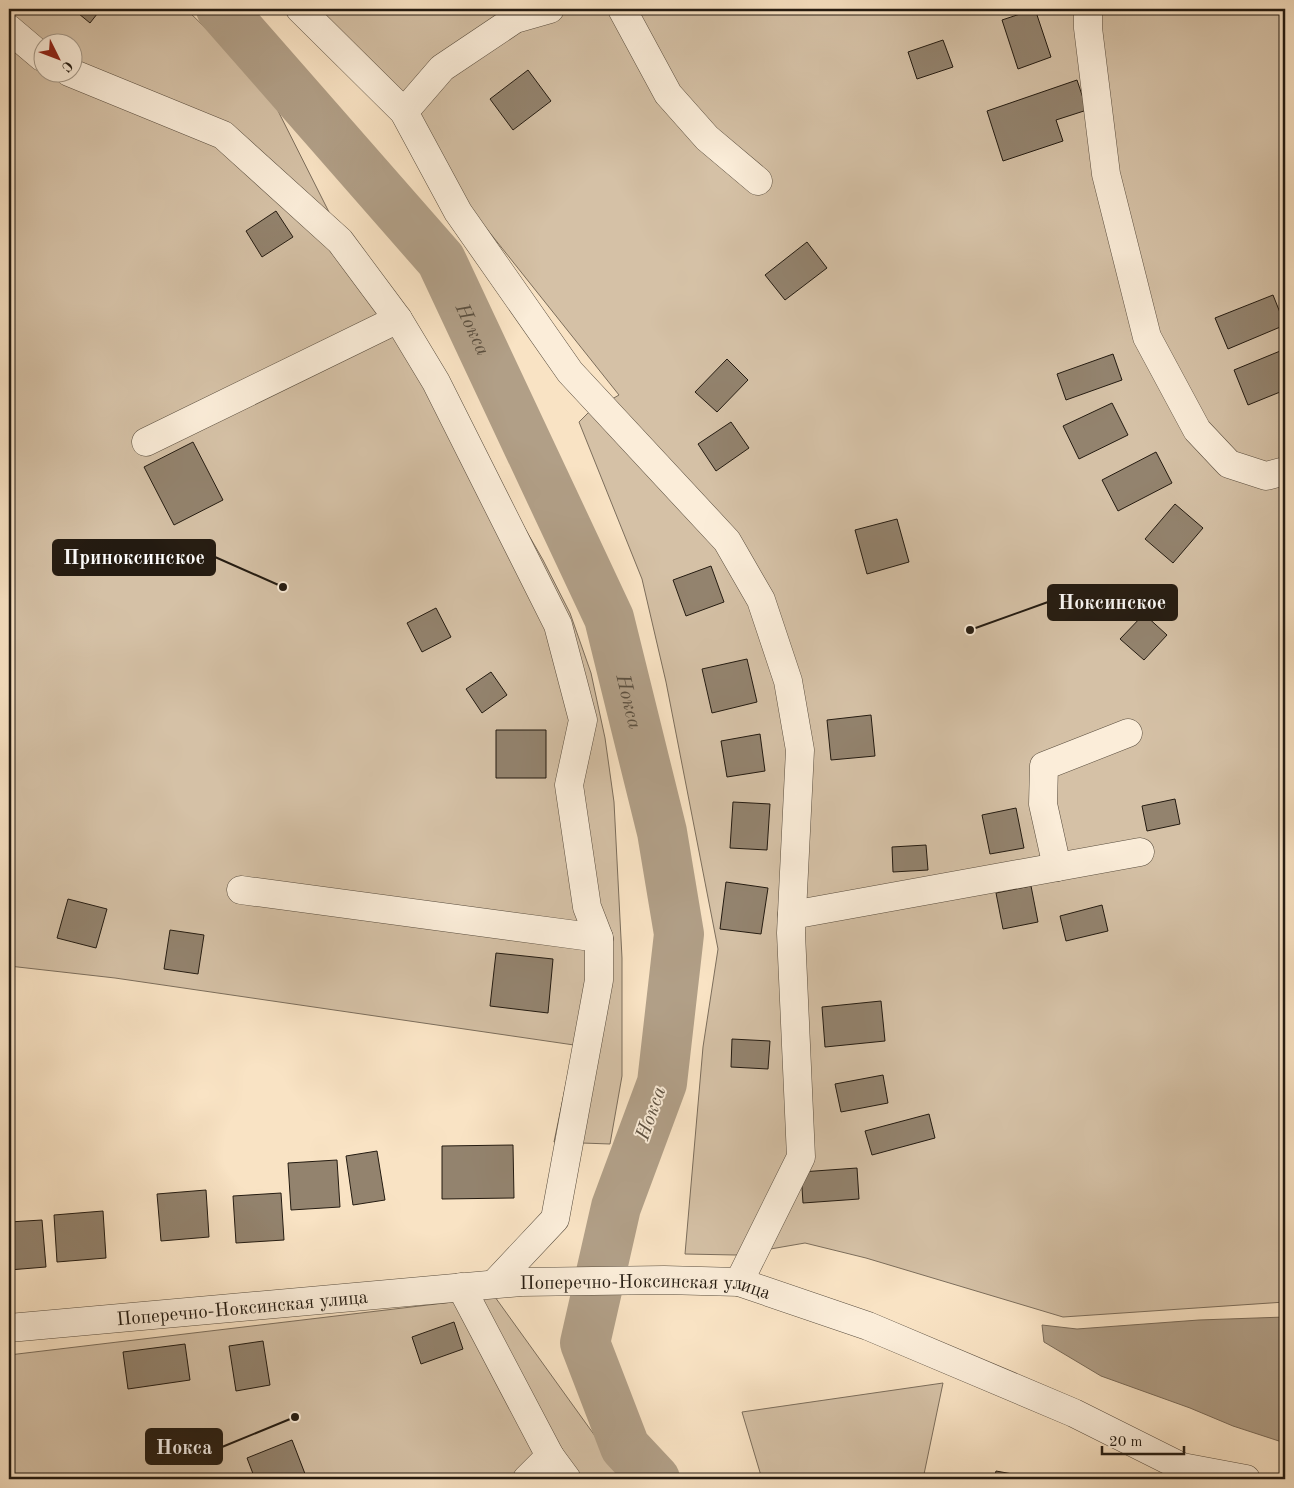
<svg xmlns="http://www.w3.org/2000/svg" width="1294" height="1488" font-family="'Old Standard TT',serif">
<rect width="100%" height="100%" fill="#f9e3c4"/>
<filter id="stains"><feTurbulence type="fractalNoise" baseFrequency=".004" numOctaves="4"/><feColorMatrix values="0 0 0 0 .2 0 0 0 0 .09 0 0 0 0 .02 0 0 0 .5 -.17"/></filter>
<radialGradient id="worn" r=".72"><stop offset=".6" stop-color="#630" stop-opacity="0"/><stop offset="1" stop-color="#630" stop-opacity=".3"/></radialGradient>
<path fill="#d5c1a6" stroke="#7c6e5c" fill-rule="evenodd" d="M9 9H186L266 87 335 224 491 469 543 560 570 613 591 673 605 738 614 802 622 958V1076L610 1144 554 1142 574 1045 115 978 9 966ZM42 42H72V72H42Z
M295 9H1285V1302L1063 1317 866 1258 805 1243 736 1255 685 1254 703 1047 718 949 666 682 642 579 579 422 588 413 619 395 396 115Z
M495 1297 626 1479H9V1355Z
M943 1383 923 1479H762L742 1412Z"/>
<path fill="#b19f87" stroke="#796a58" d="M1285 1317V1443L1233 1426 1190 1408 1101 1376 1044 1342 1042 1325 1077 1329 1199 1320Z"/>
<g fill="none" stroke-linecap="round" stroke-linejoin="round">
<path stroke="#b19f87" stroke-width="50" id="s1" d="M221 9 441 260 609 618 662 832 679 934 662 1083 616 1207 585 1343 625 1447 655 1479"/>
</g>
<path fill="#93836e" stroke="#241b11" d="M73 9H101L90 23Z
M1035 9 1051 57 1018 69 1002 20Z
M943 40 953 67 917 79 908 52Z
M528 70 551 101 513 130 490 99Z
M1077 80 1087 110 1056 120 1063 141 1003 161 987 111Z
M276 211 293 237 262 257 246 231Z
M807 242 827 268 785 300 765 275Z
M1273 295 1285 325 1228 349 1215 318Z
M1285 349V390L1248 405 1234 370Z
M1113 354 1122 380 1066 400 1057 374Z
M727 359 748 380 717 412 695 392Z
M1112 403 1128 435 1079 459 1063 426Z
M731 422 749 448 716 471 698 444Z
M193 442 223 500 174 525 144 467Z
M1156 452 1172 483 1118 511 1102 480Z
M1175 504 1203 528 1173 563 1145 539Z
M897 519 909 562 867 574 855 530Z
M711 566 724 602 686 616 673 580Z
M436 608 451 637 422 652 407 623Z
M1144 614 1167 635 1144 660 1120 639Z
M747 659 757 702 712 713 702 669Z
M491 672 507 695 482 713 466 689Z
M871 715 875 756 831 760 827 720Z
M496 730H546V778H496Z
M760 734 765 771 727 777 721 741Z
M1175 799 1180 824 1147 831 1142 806Z
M733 802 770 804 767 850 730 848Z
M1016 808 1024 848 990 854 982 815Z
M926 845 928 870 893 872 892 847Z
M726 882 768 888 761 934 720 929Z
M1031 886 1038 922 1003 929 996 893Z
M68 899 107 909 96 948 57 938Z
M1102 905 1108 931 1066 941 1060 916Z
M170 930 204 935 198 974 164 969Z
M496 953 553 959 548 1013 490 1006Z
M881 1001 885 1041 825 1047 822 1007Z
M732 1039 770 1041 768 1069 731 1067Z
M883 1075 888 1103 841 1112 835 1084Z
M929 1114 935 1138 872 1155 865 1131Z
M513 1145 514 1198 442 1199V1146Z
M377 1151 385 1200 353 1205 346 1156Z
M337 1160 340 1207 291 1210 288 1163Z
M857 1168 859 1199 803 1203 801 1172Z
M206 1190 209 1237 161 1241 157 1194Z
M281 1193 284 1240 236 1243 233 1196Z
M103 1211 106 1258 57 1262 54 1215Z
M42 1220 46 1267 9 1270V1222Z
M454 1322 463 1349 421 1364 412 1337Z
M263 1341 270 1385 236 1391 229 1346Z
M185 1344 190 1380 128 1389 123 1352Z
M292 1440 307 1479H255L247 1458Z
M996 1471 1040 1479H994Z"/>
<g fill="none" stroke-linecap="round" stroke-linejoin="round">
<defs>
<g id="minor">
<path d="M300 9 404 112 458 212 570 372 727 541 761 600 788 681 800 750 791 933 801 1157 739 1282"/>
<path d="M622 9 668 94 707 138 758 181"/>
<path d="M1088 9V28L1106 174 1147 337 1197 430 1229 464 1266 476 1285 471"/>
<path d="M9 29 42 57"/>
<path d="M69 72 223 135 340 241 398 319 436 382 558 625 583 720 569 785 587 907 599 938V980L555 1219 494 1284"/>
<path d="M404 112 442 68 515 19 550 9"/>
<path d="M146 442 398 319"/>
<path d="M1057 867 1043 804 1044 766 1128 733"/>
<path d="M241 890 599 938"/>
<path d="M792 915 1140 852"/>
<path d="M461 1287 550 1456 567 1479"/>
<path id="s2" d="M9 1328 521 1282 664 1280 739 1282 868 1326 1074 1413 1182 1467 1246 1479"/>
<path d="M527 1479 550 1456"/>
</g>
</defs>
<use href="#minor" stroke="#594d3e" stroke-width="29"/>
<use href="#minor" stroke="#fbedd9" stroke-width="28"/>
</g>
<g text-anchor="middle" stroke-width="4" stroke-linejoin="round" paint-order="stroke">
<g font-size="19" fill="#241b11" stroke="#fbedd9">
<text dy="7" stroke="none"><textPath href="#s2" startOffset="639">Поперечно-Ноксинская улица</textPath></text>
<text dy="7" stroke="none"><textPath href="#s2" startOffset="234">Поперечно-Ноксинская улица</textPath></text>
</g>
<g font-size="20" font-style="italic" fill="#5c5040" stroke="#fbedd9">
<text dy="7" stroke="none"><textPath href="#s1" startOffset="410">Нокса</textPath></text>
<text dy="7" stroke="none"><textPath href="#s1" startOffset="815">Нокса</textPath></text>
<text transform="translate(650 1113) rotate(-71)" y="7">Нокса</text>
</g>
</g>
<path fill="none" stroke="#241b11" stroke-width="2" d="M283 587L215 557M970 630L1048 602M295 1417L222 1447"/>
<g fill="#241b11" stroke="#fbedd9" stroke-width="2">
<circle cx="283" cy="587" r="5"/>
<circle cx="970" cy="630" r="5"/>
<circle cx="295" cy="1417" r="5"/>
</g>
<g fill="#241b11" stroke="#241b11" stroke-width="2">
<rect x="53" y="540" width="162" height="35" rx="5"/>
<rect x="1048" y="585" width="129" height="35" rx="5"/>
<rect x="146" y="1429" width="76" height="35" rx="5"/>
</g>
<g font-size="20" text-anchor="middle" font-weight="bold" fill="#fff">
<text x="134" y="564">Приноксинское</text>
<text x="1112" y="609">Ноксинское</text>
<text x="184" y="1454">Нокса</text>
</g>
<rect width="1294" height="1488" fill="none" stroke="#f9e3c4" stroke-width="30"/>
<rect x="10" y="10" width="1274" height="1468" fill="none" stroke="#241b11" stroke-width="2.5"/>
<rect x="15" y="15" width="1264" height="1458" fill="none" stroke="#241b11"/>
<g transform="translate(58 58) rotate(132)"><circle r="24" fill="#fbedd9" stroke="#a59989"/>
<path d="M0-4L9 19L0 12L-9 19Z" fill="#8f2418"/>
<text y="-8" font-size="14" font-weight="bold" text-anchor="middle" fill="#241b11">С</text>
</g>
<path d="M1102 1446v8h82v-8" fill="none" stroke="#241b11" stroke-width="2.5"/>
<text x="1109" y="1446" font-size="15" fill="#241b11" stroke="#fbedd9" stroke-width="4" paint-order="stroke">20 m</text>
<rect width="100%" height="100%" filter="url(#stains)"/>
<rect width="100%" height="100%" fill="url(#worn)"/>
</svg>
